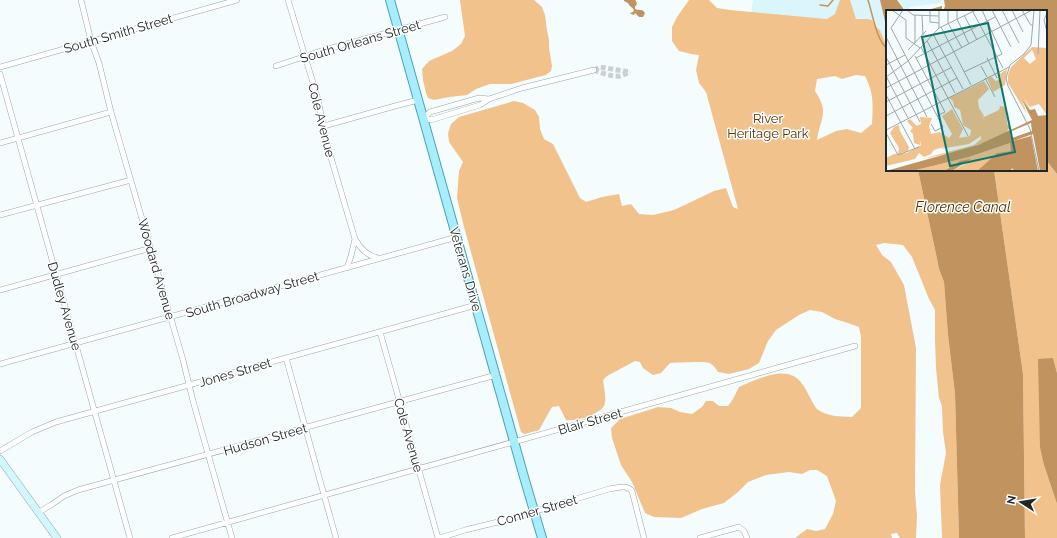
<svg xmlns="http://www.w3.org/2000/svg" width="1057" height="538" font-family="Raleway,sans-serif">
<rect width="100%" height="100%" fill="#f5fcfe"/>
<path fill="#daf6fc" d="M753 0H880L887 30V45H886L880 30 875 26 872 20 868 19H827L751 13Z
M897 0H944L943 5 911 11H905Z"/>
<path fill="#f1c28c" fill-rule="evenodd" d="M460 0H534L542 7 545 15 547 30 549 40V48L552 66 551 71 546 75 511 84H490L476 89 467 95 449 97 434 100 428 98 426 93 423 80 422 69 429 61 452 51 461 44 465 36Z
M689 0H709L717 8 730 10 827 19 835 14 840 0H850L856 19H868L872 20 875 26 880 30 886 45H887V170H918L936 254 939 269 944 282 948 335 955 394 959 538H942L940 485 946 453 943 432 942 406 939 398 936 368 935 339V310L929 299 912 257 903 245 884 243 876 245 882 255 891 262 904 285 916 348 915 491 917 516 916 538H900L897 533 891 534 892 538H795L807 529 816 531 825 529 833 514 836 501 827 476 817 470H810L802 474 789 472 766 475 748 482 738 492 724 503 702 509 681 518 654 517 645 513 632 482 621 465 612 438 611 428 620 419 658 407 671 408 680 412 692 414 702 407 706 401H713L719 406H728L733 399 739 387C758 379 789 362 803 385 806 389 814 406 817 409 827 417 840 416 852 417L861 408V337L859 327 848 323 835 319 822 312 810 310 799 315 776 330 768 341 759 363 749 369 729 374 718 372C716 369 713 364 709 363 705 361 677 363 670 363L661 373 653 375 643 368 640 362 635 361 607 376 603 380C604 388 607 399 604 406 598 415 576 422 566 420L559 406 552 407 539 430 525 434 521 432 464 227 457 198 459 171 463 162 449 142 448 133 451 124 459 117 514 101 523 103 535 110 539 117 540 129 544 139 553 144 580 198 586 202 602 197 619 194 622 206 631 204 639 214 653 215 674 210 714 191 726 188 733 207 738 209 706 92 699 83 696 70 699 55 691 54 679 51 672 41V27L677 17ZM856 75 865 76C874 94 873 104 872 124L861 133 847 129 836 131 817 140C820 118 830 113 815 91L817 79 835 76 842 79Z
M1046 160 1057 174V373L1053 358 1044 465 1057 504V538H1025L1023 374 994 170H1046Z"/>
<path fill="#c1935e" d="M624 0H635L637 3 636 6H635V9C639 11 642 8 645 13L643 17H639L635 13 634 15 631 14 630 13 633 12 634 10C632 7 629 6 628 3L624 1Z
M880 0H897L905 11H887V30Z
M944 0H1057V174L1046 160V11H911L943 5Z
M918 170H994L1023 374 1025 538H959L955 394 948 335 944 282 939 269 936 254Z
M1053 358 1057 373V504L1044 465 1040 447 1038 359Z"/>
<path fill="#f5fcfe" d="M944 0 945 6 943 11 942 10V6L924 11H909V9L910 7 941 3 942 1Z"/>
<g fill="none" stroke-linecap="round" stroke-linejoin="round">
<path stroke="#c1935e" stroke-width="1.5" d="M868 0C872 12 877 42 887 48
M820 5 828 6 833 0"/>
<path stroke="#cad1d3" stroke-width="5" stroke-dasharray="5 2.5" stroke-linecap="butt" d="M594 70C601 73 612 77 620 76 624 75 627 73 630 72
M594 70 600 67 629 72"/>
<defs>
<path id="street" d="M81 0 91 41 99 63 111 112 183 360 193 401 232 538
M288 0 317 96 329 151 355 239 351 256 347 268
M276 66 321 51 445 17
M0 67 237 0
M0 74 130 538
M489 99 479 98 430 112 424 118 431 120 480 105 489 99 522 88 594 70
M324 126 395 106 418 100
M0 143 111 112
M0 215 131 180
M355 239C360 248 368 256 378 258
M0 290 151 248
M380 332 438 538
M286 358 336 538
M0 364 457 237
M0 451 32 432 56 422 476 305
M39 512 51 505 64 496 78 490 496 375
M172 538 855 346
M440 538 465 530 506 520 609 489C618 488 626 484 632 491L644 538
M700 538 739 527 744 531 747 538"/>
<path id="secondary" d="M0 459 57 538"/>
<path id="primary" d="M390 0 524 477 542 538"/>
</defs>
<use href="#street" stroke="#95a7ab" stroke-width="6"/>
<use href="#secondary" stroke="#95a7ab" stroke-width="8"/>
<use href="#primary" stroke="#50a1b2" stroke-width="10"/>
<use href="#street" stroke="#fff" stroke-width="5"/>
<use href="#secondary" stroke="#d2f7fe" stroke-width="7"/>
<use href="#primary" stroke="#a6eefd" stroke-width="8"/>
</g>
<g text-anchor="middle" stroke-width="3" stroke-linejoin="round" paint-order="stroke">
<g font-size="13" fill="#202728" stroke="#fff">
<text transform="translate(118 33) rotate(-16)" y="5">South Smith Street</text>
<text transform="translate(360 41) rotate(-16)" y="5">South Orleans Street</text>
<text transform="translate(322 120) rotate(76)" y="5">Cole Avenue</text>
<text transform="translate(157 269) rotate(74)" y="5">Woodard Avenue</text>
<text transform="translate(466 269) rotate(74)" y="5">Veterans Drive</text>
<text transform="translate(252 294) rotate(-16)" y="5">South Broadway Street</text>
<text transform="translate(65 306) rotate(74)" y="5">Dudley Avenue</text>
<text transform="translate(235 372) rotate(-16)" y="5">Jones Street</text>
<text transform="translate(590 421) rotate(-16)" y="5">Blair Street</text>
<text transform="translate(409 435) rotate(74)" y="5">Cole Avenue</text>
<text transform="translate(265 439) rotate(-16)" y="5">Hudson Street</text>
<text transform="translate(537 510) rotate(-16)" y="5">Conner Street</text>
</g>
<g font-size="13" fill="#543509" stroke="#fff">
<text x="768" y="123">River<tspan x="768" dy="15">Heritage Park</tspan></text>
</g>
<g font-size="14" font-style="italic" fill="#4d2e01" stroke="#fff">
<text x="963" y="212">Florence Canal</text>
</g>
</g>
<g transform="translate(886 10)">
<rect width="161" height="161" fill="#f5fcfe"/>
<path d="M146 37 161 38V105L153 94 144 97 138 88 144 99 136 91 141 104 122 73V65L125 57ZM146 40 150 49 144 54 138 48ZM121 59 119 75 107 82 101 68 106 67 109 71 115 69 114 64ZM98 71 103 79 92 90 93 98 98 106 96 108 113 100 114 96 120 97 121 114 124 117 119 124 79 140 36 149 88 135 95 129V126L83 134 54 139 60 136 48 140 45 144 38 147 33 143 29 149 0 156V148L8 144 21 143 35 135 34 131V135L28 133 27 124 24 121 27 118 21 111 24 109 31 116 35 114 34 107 46 108 43 116 45 124 54 122 63 128 66 124 56 106 66 99 77 119 73 128 84 126 85 120 77 115 74 100 68 97 67 91 63 88ZM13 115 14 121 23 137 22 141 12 144 13 138 4 123 8 117ZM124 133 126 136 125 141 111 143 91 161H66L85 151 72 152 58 161H26L83 147Z" fill="#f1c28c" fill-rule="evenodd"/>
<path d="M136 90 144 100 149 99 152 106 161 105V161H154L147 124 127 131 145 126 152 161H128L126 158 125 161H91L111 143 125 141 124 133 83 147 26 161H0L92 135 146 110ZM145 113 146 121 126 128 124 124 126 121ZM85 149 66 161H58L74 151Z" fill="#c1935e" fill-rule="evenodd"/>
<path fill="none" stroke="#a0a7a8" stroke-width="1" d="M6 0 20 10V28L34 38M17 0 5 18 57 117 49 121 45 114M21 0 27 5 53 6M44 0V12L53 13M62 0V13L76 38M71 0V9L83 34M106 0 125 37M116 0 133 33M126 0 137 22M136 0 144 14 147 16M148 0 145 35 138 44 124 55 120 68 122 76 144 119 153 161M87 2 117 58M161 3 158 10 161 22M36 5 37 25M78 5 91 30M55 17 85 75M53 18V0M47 24 77 79M0 27 41 107M41 31 69 83M29 33V5M35 37 82 126M22 40 40 21M152 44 154 0M29 46 59 102 51 106M0 47 34 112M30 48 109 7M101 48 111 68M0 55 19 45M95 56 101 67M78 62 116 44 96 0M0 66 22 108M0 67 22 51 53 18 90 0M99 68 109 87M0 78 146 0M0 85 29 139M0 92 66 57M0 106 71 68M0 120 123 57M0 123 12 145 33 137"/>
<path fill="#0f766e" fill-opacity="0.15" stroke="#0f766e" stroke-width="2" d="M102 13 129 142 64 156 36 27Z"/>
<rect width="161" height="161" fill="none" stroke="#202728" stroke-width="2"/>
</g>
<g transform="translate(1021 502) rotate(282)" stroke="#ffffff" stroke-width="3" paint-order="stroke">
<path d="M0-3L7 15L0 10L-7 15Z" fill="#202728"/>
<text y="-6" font-size="11" font-weight="bold" text-anchor="middle" fill="#202728">N</text>
</g>
</svg>
